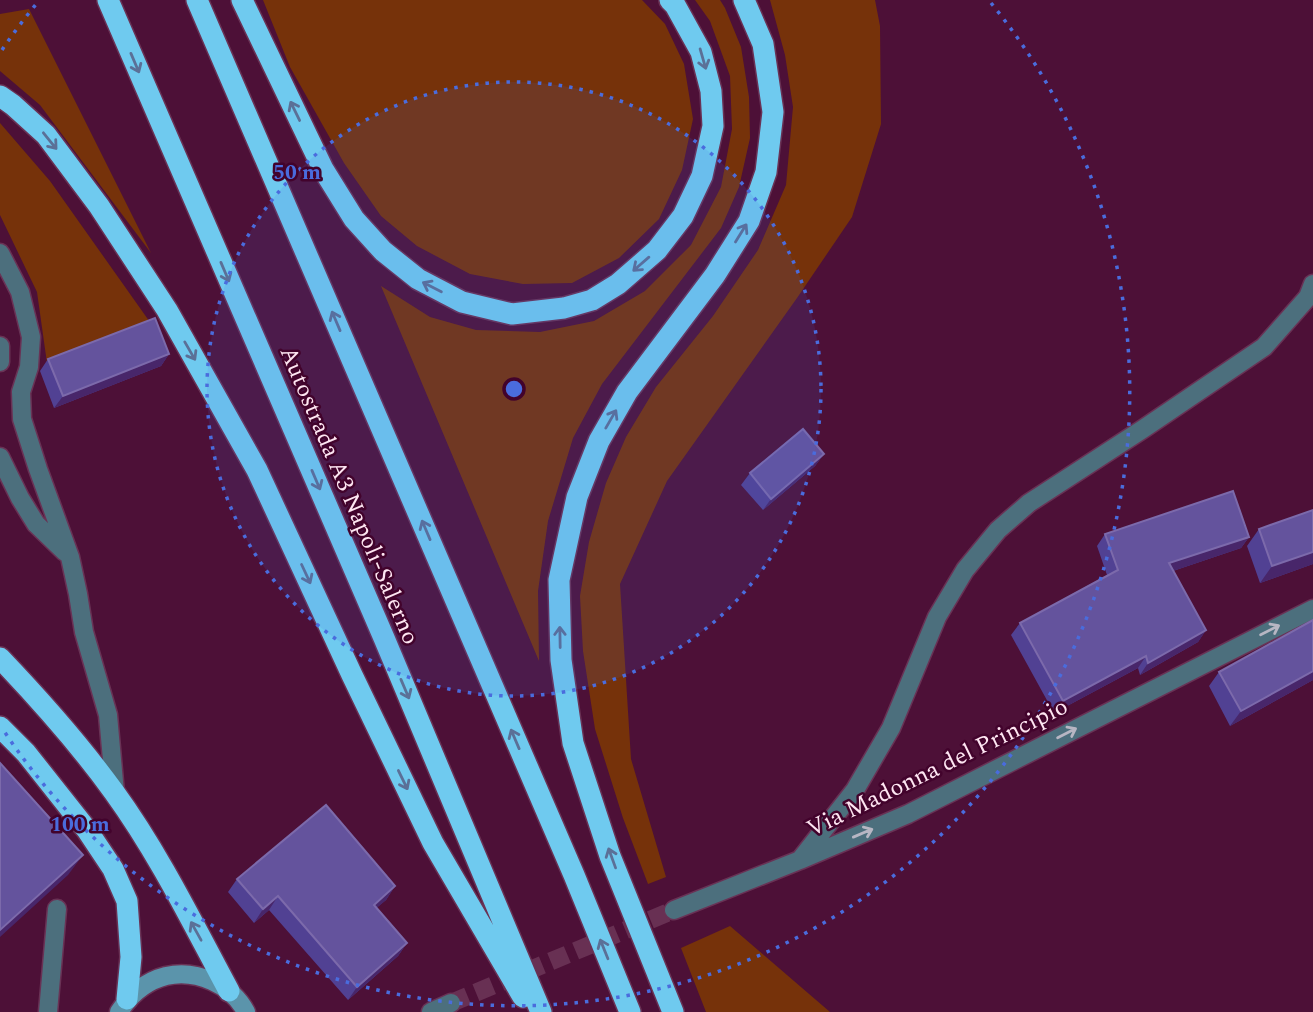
<svg xmlns="http://www.w3.org/2000/svg" width="1313" height="1012" font-family="Spectral,serif">
<rect width="100%" height="100%" fill="#4d1037"/>
<path fill="#76320a" d="M263 0H642L665 24 684 64 693 119 682 170 659 219 619 258 572 283 523 284 470 274 417 246 381 216 344 163 290 67Z
M695 0H720L725 8 741 47 749 97 750 138 739 187 721 228 602 384 573 438 548 521 538 591 539 661 381 286 430 317 476 330 540 332 594 321 645 291 691 245 721 187 732 129 730 76 710 21Z
M770 0H875L880 26 881 124 852 217 797 298 667 481 620 584 631 759 666 877 648 884 623 818 595 729 583 651 580 596 589 542 606 483 626 437 656 387 713 316 758 250 786 185 793 107 785 55Z
M29 9 151 253 40 105 0 71V14Z
M0 123 50 181 152 325 47 363 37 292 0 215Z
M730 926 830 1012H706L681 948Z"/>
<g fill="none" stroke-linecap="round" stroke-linejoin="round">
<path stroke="#683053" stroke-width="18" stroke-dasharray="18 9" stroke-linecap="butt" d="M451 1003 674 910"/>
<defs>
<path id="service" d="M0 253 20 292 31 337 29 367 21 392 22 419 38 469 70 557 78 594 84 632 108 715 115 793
M0 346V362
M0 457 20 498 36 524 65 552
M48 1012 57 909"/>
<path id="minor" d="M800 860 855 790 891 728 937 617 965 570 998 530 1029 503 1143 429 1264 347 1308 297 1313 284
M674 910 800 860 908 814 1313 609
M431 1012 451 1003"/>
<path id="secondary" d="M119 1012C130 995 146 981 166 976 197 969 232 985 246 1012"/>
<path id="motorway" d="M108 0 384 638 541 1012
M197 0 574 875 630 1012
M242 0 323 169 354 219 383 251 418 279 462 302 512 314 564 308 592 300 618 284 657 250 683 216 702 176 713 126 711 91 701 52 675 5 670 0
M0 96 13 105 46 135 99 206 167 310 257 470 352 675 433 843 523 997
M0 658C41 701 80 745 114 792 159 854 193 924 229 991
M0 727 26 753 87 830 113 869 127 901 131 957 127 999
M673 1012 610 856 573 743 561 660 559 580 577 497 599 441 627 392 715 275 749 221 766 172 773 112 763 44 744 0"/>
</defs>
<use href="#service" stroke="#693255" stroke-width="21"/>
<use href="#minor" stroke="#693255" stroke-width="21"/>
<use href="#secondary" stroke="#693255" stroke-width="21"/>
<use href="#motorway" stroke="#693255" stroke-width="24"/>
<use href="#service" stroke="#4c6f7d" stroke-width="18"/>
<use href="#minor" stroke="#4c6f7d" stroke-width="18"/>
<use href="#secondary" stroke="#5b94ab" stroke-width="18"/>
<use href="#motorway" stroke="#6fcaef" stroke-width="21"/>
</g>
<path fill="#514193" d="M169 354 161 366 54 408 40 371 48 359Z
M824 454 815 466 763 510 741 485 750 473Z
M1313 510V564L1260 583 1247 546 1259 529Z
M1105 534 1249 537 1241 548 1173 571 1206 630 1198 642 1140 675 1138 668 1054 713 1011 635 1020 623 1107 575 1097 546Z
M1313 620V680L1230 726 1209 686 1219 672Z
M237 879 395 886 386 900 376 908 407 943 398 956 348 1000 269 910 254 923 228 892Z"/>
<path fill="#48266a" d="M169 354 161 366 54 408 63 396Z
M824 454 815 466 763 510 771 499Z
M1249 537 1241 548 1161 575 1169 563Z
M1313 552V564L1260 583 1272 566Z
M1206 630 1198 642 1140 675 1148 663Z
M1146 656 1138 668 1054 713 1063 701Z
M1313 671V680L1230 726 1241 711Z
M83 855 68 875 0 937V930Z
M395 886 386 900 364 919 374 905Z
M278 896 269 910 254 923 263 909Z
M407 943 398 956 348 1000 357 987Z"/>
<path fill="#64539d" stroke="#7c6aab" stroke-width="2" d="M155 318 169 354 63 396 48 359Z
M803 429 824 454 771 499 750 473Z
M1233 491 1249 537 1169 563 1206 630 1148 663 1146 656 1063 701 1020 623 1118 570 1105 534Z
M1313 510V552L1272 566 1259 529Z
M1313 620V671L1241 711 1219 672Z
M0 763 83 855 0 930Z
M326 805 395 886 374 905 407 943 357 987 278 896 263 909 237 879Z"/>
<defs><path id="oneway-shaft" d="M-6 0H5M1.5-3L5.5 0L1.5 3" fill="none" stroke-width="1.6" stroke-linecap="round" stroke-linejoin="round" transform="scale(1.75)"/></defs>
<g stroke="#5b7097">
<use href="#oneway-shaft" transform="translate(703 59) rotate(74)"/>
<use href="#oneway-shaft" transform="translate(135 63) rotate(67)"/>
<use href="#oneway-shaft" transform="translate(295 111) rotate(-116)"/>
<use href="#oneway-shaft" transform="translate(50 141) rotate(51)"/>
<use href="#oneway-shaft" transform="translate(741 233) rotate(-58)"/>
<use href="#oneway-shaft" transform="translate(641 264) rotate(139)"/>
<use href="#oneway-shaft" transform="translate(225 272) rotate(67)"/>
<use href="#oneway-shaft" transform="translate(432 287) rotate(-153)"/>
<use href="#oneway-shaft" transform="translate(336 321) rotate(-113)"/>
<use href="#oneway-shaft" transform="translate(190 351) rotate(60)"/>
<use href="#oneway-shaft" transform="translate(611 419) rotate(-60)"/>
<use href="#oneway-shaft" transform="translate(316 480) rotate(67)"/>
<use href="#oneway-shaft" transform="translate(426 530) rotate(-113)"/>
<use href="#oneway-shaft" transform="translate(306 574) rotate(65)"/>
<use href="#oneway-shaft" transform="translate(560 637) rotate(-91)"/>
<use href="#oneway-shaft" transform="translate(405 689) rotate(67)"/>
<use href="#oneway-shaft" transform="translate(515 739) rotate(-113)"/>
<use href="#oneway-shaft" transform="translate(403 780) rotate(64)"/>
<use href="#oneway-shaft" transform="translate(612 858) rotate(-110)"/>
<use href="#oneway-shaft" transform="translate(196 931) rotate(-119)"/>
<use href="#oneway-shaft" transform="translate(604 949) rotate(-112)"/>
</g>
<g stroke="#b7b6c3">
<use href="#oneway-shaft" transform="translate(1270 630) rotate(-27)"/>
<use href="#oneway-shaft" transform="translate(1067 733) rotate(-27)"/>
<use href="#oneway-shaft" transform="translate(863 833) rotate(-23)"/>
</g>
<circle cx="514" cy="389" r="307" fill="#4a6cdd" fill-opacity=".12"/>
<g fill="none" stroke="#4a6cdd" stroke-width="3.5" stroke-dasharray="3.5 7">
<circle cx="514" cy="389" r="307"/>
<path d="M2 50A614 614 0 0 1 37 3M991 3A614 614 0 1 1 2 728"/>
</g>
<g text-anchor="middle" stroke-width="5" stroke-linejoin="round" paint-order="stroke">
<g font-size="24" fill="#fee6f2" stroke="#42032c">
<text transform="translate(350 495) rotate(67)" y="8">Autostrada A3 Napoli-Salerno</text>
<text transform="translate(937 767) rotate(-26)" y="8">Via Madonna del Principio</text>
</g>
</g>
<circle cx="514" cy="389" r="10" fill="#4a6cdd" stroke="#42032c" stroke-width="3.5"/>
<g font-size="21" text-anchor="middle" font-weight="bold" fill="#4a6cdd" stroke="#42032c" stroke-width="5" stroke-linejoin="round" paint-order="stroke">
<text x="297" y="179">50 m</text>
<text x="80" y="831">100 m</text>
</g>
</svg>
